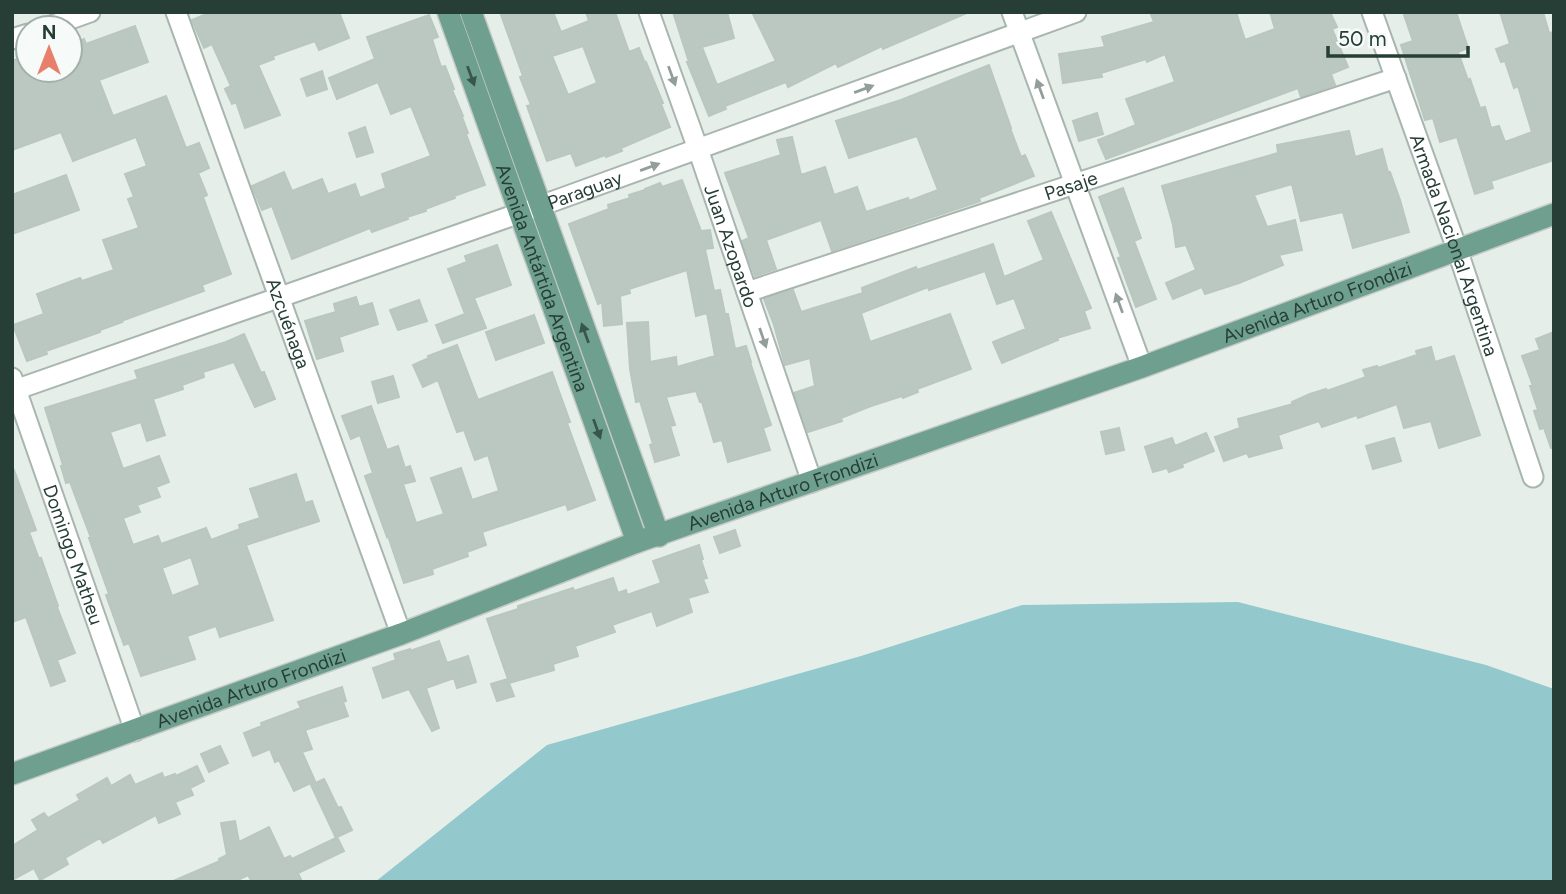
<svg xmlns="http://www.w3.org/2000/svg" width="1566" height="894" font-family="Figtree,sans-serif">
<rect width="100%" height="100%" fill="#e6eee9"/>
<path fill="#93c9cd" d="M1238 602 1486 665 1554 689V882H375L547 745 861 656 1022 605Z"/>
<path fill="#bbc8c2" stroke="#b9c7c0" stroke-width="2" fill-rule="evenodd" d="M211 12H339L349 38 319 50 315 41 273 56 274 59 258 65 280 115 245 128 236 102 232 104 225 89 231 86 212 44 204 48 192 20Z
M500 12H553L561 32 589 21 586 12H615L629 52 639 48 645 63 646 62 663 103 661 104 670 127 621 148 622 151 606 157 605 155 576 166 571 153 547 161 527 106 531 105 520 77 523 76ZM583 46 597 83 568 95 552 56Z
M673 12H727L734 38 702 47 717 85 776 61 752 12H969L883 49 882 46 838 67 836 63 788 87 786 82 725 106 726 109 709 116 687 62H689Z
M1150 12H1236L1245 40 1275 29 1270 12H1330L1337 27 1332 29 1348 67 1331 74 1335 85 1301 97 1298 88 1106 159 1098 140 1136 125 1126 99 1175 82 1165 54 1147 62 1146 59 1101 73 1102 77 1063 83 1059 54 1105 47 1102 37 1154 22Z
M1403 12H1456L1468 48 1458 52 1468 80 1470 79 1480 108 1485 107 1491 128 1499 126 1505 142 1532 132 1518 86 1514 88 1505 61 1501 62 1496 49 1510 44 1500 12H1543L1549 33 1554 32V160L1491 181 1493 188 1475 194 1457 137 1440 142 1433 118 1425 120 1401 45 1413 41Z
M429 15 438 37 432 39 441 67 445 66 454 89 452 90 463 116 462 117 468 133 466 134 485 185 454 196 455 198 425 209 426 211 407 217 408 219 372 232 370 228 292 259 272 206 262 210 252 186 284 172 292 191 322 179 328 194 355 184 360 198 386 188 382 174 431 156 411 106 391 114 378 82 337 99 329 78 375 59 367 37Z
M135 26 148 62 99 80 113 116 166 96 186 148 199 143 209 168 198 173 207 195 203 197 231 274 202 285 204 291 121 321 122 322 100 330V332L46 351 47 354 27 361 13 325 44 314 37 294 80 278 82 281 114 270 103 240 139 228 128 199 134 197 125 174 147 166 136 137 73 161 61 132 12 150V61L28 55V70H70V44L84 39 86 44Z
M989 65 1011 128H1010L1021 157 1025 155 1034 176 979 198 980 201 832 251 821 220 766 240 776 269 755 276 742 241 749 238 725 173 781 155 777 140 792 137 801 175 825 167 834 195 857 187 866 212 908 198 909 201 938 190 917 136 849 158 836 121 901 100Z
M322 71 327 89 307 96 301 79Z
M1097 113 1103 134 1079 141 1073 121Z
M365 127 373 152 357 157 349 133Z
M1349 131 1355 157 1382 149 1388 172H1390L1400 200 1409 232 1353 248 1343 212 1301 221 1292 184 1254 195 1267 227 1295 220 1302 250 1279 255 1283 265 1239 283 1205 294 1202 287 1173 299 1166 283 1196 270 1186 245 1176 247 1173 225 1162 186 1278 153 1277 145Z
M66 175 79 210 12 234V195Z
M682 180 701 231 710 230 713 248 705 249 714 291 720 290 725 314H728L735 349 746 346 751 362H750L771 425 763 428 770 450 728 462 722 440 714 442 702 402H700L696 391 666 397 675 425 670 426 679 455 655 462 650 445 653 444 640 401 636 402 630 369 627 323 648 322 650 362 676 357 677 367 715 356 707 313 696 316 687 270 629 289 630 293 620 296 622 324 604 326 602 302 598 304 569 224 609 209 608 205 630 198 629 195 645 190V189L660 183 662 187Z
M1123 188 1141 238 1134 241 1156 299 1136 307 1118 258 1121 257 1099 197Z
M1051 212 1091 308 1084 311 1090 328 1057 338 1058 340 1002 363 993 342 1026 329 1014 298 997 304 985 271 929 290 928 287 861 313 870 342 950 314 971 369 917 389 918 392 903 398 902 396 871 406 841 418 842 421 808 432 794 393 815 386 810 358 785 365 774 325 764 299 793 290 801 312 863 293 862 288 916 267 917 270 993 244 1004 277 1044 260 1028 221Z
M497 245 511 285 474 298 486 328 443 343 436 325 465 314 448 269 467 262 465 256Z
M356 297 359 307 372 303 378 324 339 337 343 351 317 359 305 321 336 312 334 304Z
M419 300 427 321 398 330 390 310Z
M534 315 544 343 496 360 486 332Z
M1554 332V447L1551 448 1544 428 1540 429 1534 411 1538 410 1530 386H1533L1522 356 1540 350 1536 339Z
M244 334 261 373 264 372 275 399 255 407 234 362 203 372 204 377 182 385 183 389 153 399 165 435 147 441 141 422 110 432 123 469 159 456 169 482 156 487 160 497 137 505 140 512 123 518 133 545 158 536 161 544 206 528 211 540 240 529 239 525 260 518 250 489 296 474 305 503 312 501 319 521 246 545 273 620 220 637 216 626 187 636 195 659 141 676 129 643 124 645 106 595 109 594 89 538H91L70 482 66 483 61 466 63 465 45 408 138 379 135 371 226 342ZM191 557 200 585 172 596 162 568Z
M457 345 478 400 552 372 570 422 567 423 595 500 568 510 566 504 482 532 486 545 467 552 468 556 432 569 433 574 404 583 388 536 387 537 365 476 373 473 360 435 351 439 342 416 371 406 387 450 398 446 405 468 410 466 415 481 403 484 416 523 444 514 431 478 461 468 472 500 499 491 488 455 475 460 464 430 457 432 438 380 423 387 413 365 429 358 428 356Z
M1431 347 1435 362 1454 356 1480 435 1439 448 1431 421 1404 428 1397 404 1358 418 1357 415 1322 427 1319 421 1278 435 1282 448 1249 457 1247 453 1224 461 1215 437 1240 428 1238 419 1293 404 1292 402 1310 394 1326 389 1327 391 1366 377 1363 370 1377 366 1378 368 1417 355 1416 351Z
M393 376 399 397 378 403 372 382Z
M1119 428 1124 450 1106 454 1101 432Z
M1206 433 1214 451 1182 464 1183 467 1169 472 1167 468 1153 472 1145 447 1172 438 1175 446Z
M1394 438 1401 461 1373 469 1366 446Z
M12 470H14L36 530 29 532 39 559 41 558 58 606 57 607 75 653 57 660 65 681 51 686 26 617 12 622Z
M735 530 740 546 720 553 714 537Z
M699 545 703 559 701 560 707 578 703 579 708 592 688 598 692 612 657 626 652 611 612 625 615 632 575 646 578 656 553 664 554 670 509 683 514 696 497 701 491 684 508 679 487 619 518 609V606L573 588 574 591 613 578 618 593 626 590 627 595 661 583 653 561Z
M439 641 447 663 468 656 476 682 457 688 454 678 426 688 439 728 432 731 409 689 383 698 373 668 396 660 394 654 410 649V651Z
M342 687 346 701 343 702 348 716 305 730 312 749 302 752 315 781 294 791 279 760 275 762 270 749 253 756 244 733 262 726 261 723 301 708 298 702Z
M220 746 228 763 209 772 201 754Z
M197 766 204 781 190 788 193 795 175 802 180 814 159 823 156 815 103 843 100 838 65 858 68 864 40 880 34 868 12 880V846L38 830 32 820 44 813 48 818 80 800 77 795 107 778 111 786 130 775 135 785 162 773 164 778 175 774 176 776Z
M324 779 338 808 341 807 352 830 337 837 344 851 298 873 302 882H252L248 875 234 882H171L220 861 219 859 227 855 221 823 235 821 239 842 269 827 284 859 290 856 292 859 336 838 311 785Z"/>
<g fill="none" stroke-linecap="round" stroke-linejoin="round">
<defs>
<g id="minor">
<path id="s1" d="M176 12 401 634"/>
<path id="s2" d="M649 12 698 149 812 482"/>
<path d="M1012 12 1142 367"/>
<path id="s3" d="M1372 12 1457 249 1533 477"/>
<path d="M45 28 90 12"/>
<path d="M12 39 28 34"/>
<path id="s4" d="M747 292 1396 78"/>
<path id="s5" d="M12 378 135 731"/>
<path id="s6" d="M12 391 540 206 1076 12"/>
</g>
<g id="major">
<path id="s7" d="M448 12 637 542"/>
<path d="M471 12 659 536"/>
<path id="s8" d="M12 774 401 634 637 542 1142 367 1554 214"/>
</g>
</defs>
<use href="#minor" stroke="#a9b6b0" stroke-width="23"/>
<use href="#major" stroke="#c2c9c7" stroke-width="24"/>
<use href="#minor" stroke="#fff" stroke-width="19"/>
<use href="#major" stroke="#6e9f8f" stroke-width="21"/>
</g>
<defs><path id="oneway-solid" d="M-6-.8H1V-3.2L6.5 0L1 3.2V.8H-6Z" transform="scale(1.75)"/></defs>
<g fill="#38564c">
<use href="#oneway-solid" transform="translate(471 76) rotate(70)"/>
<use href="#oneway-solid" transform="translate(585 333) rotate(-110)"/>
<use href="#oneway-solid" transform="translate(597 429) rotate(70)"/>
</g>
<g fill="#929e9a">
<use href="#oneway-solid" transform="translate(672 76) rotate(70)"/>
<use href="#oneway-solid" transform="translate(864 89) rotate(-20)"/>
<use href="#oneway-solid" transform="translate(1040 89) rotate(-110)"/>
<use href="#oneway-solid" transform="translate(650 167) rotate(-20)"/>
<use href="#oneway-solid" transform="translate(1119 303) rotate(-110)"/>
<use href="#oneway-solid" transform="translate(763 338) rotate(71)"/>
</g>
<g text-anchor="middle" stroke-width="7" stroke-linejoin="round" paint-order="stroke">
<g font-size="19" fill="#263e36" stroke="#f6faf8">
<text dy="7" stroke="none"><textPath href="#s4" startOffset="341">Pasaje</textPath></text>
<text dy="7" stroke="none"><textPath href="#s6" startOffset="607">Paraguay</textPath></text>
<text dy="7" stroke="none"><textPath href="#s3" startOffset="247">Armada Nacional Argentina</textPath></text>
<text dy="7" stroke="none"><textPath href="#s2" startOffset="248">Juan Azopardo</textPath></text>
<text dy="7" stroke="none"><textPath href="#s7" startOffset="282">Avenida Antártida Argentina</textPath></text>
<text dy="7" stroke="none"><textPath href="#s8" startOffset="1388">Avenida Arturo Frondizi</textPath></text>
<text dy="7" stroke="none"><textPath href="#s1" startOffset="331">Azcuénaga</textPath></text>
<text dy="7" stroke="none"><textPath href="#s8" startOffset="821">Avenida Arturo Frondizi</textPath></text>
<text dy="7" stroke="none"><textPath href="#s5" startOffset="187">Domingo Matheu</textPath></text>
<text dy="7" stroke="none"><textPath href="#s8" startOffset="254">Avenida Arturo Frondizi</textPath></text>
</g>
</g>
<rect width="1566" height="894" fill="none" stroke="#263e36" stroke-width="28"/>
<g transform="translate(49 49)"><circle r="33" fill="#f6faf8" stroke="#a3afaa" stroke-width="2"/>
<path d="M0-5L12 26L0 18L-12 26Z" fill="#e77f6b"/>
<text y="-10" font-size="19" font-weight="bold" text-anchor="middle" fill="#263e36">N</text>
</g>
<path d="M1328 46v10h140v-10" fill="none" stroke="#263e36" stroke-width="3.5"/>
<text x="1338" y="46" font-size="21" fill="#263e36" stroke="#f6faf8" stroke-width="5" paint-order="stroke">50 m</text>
</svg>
